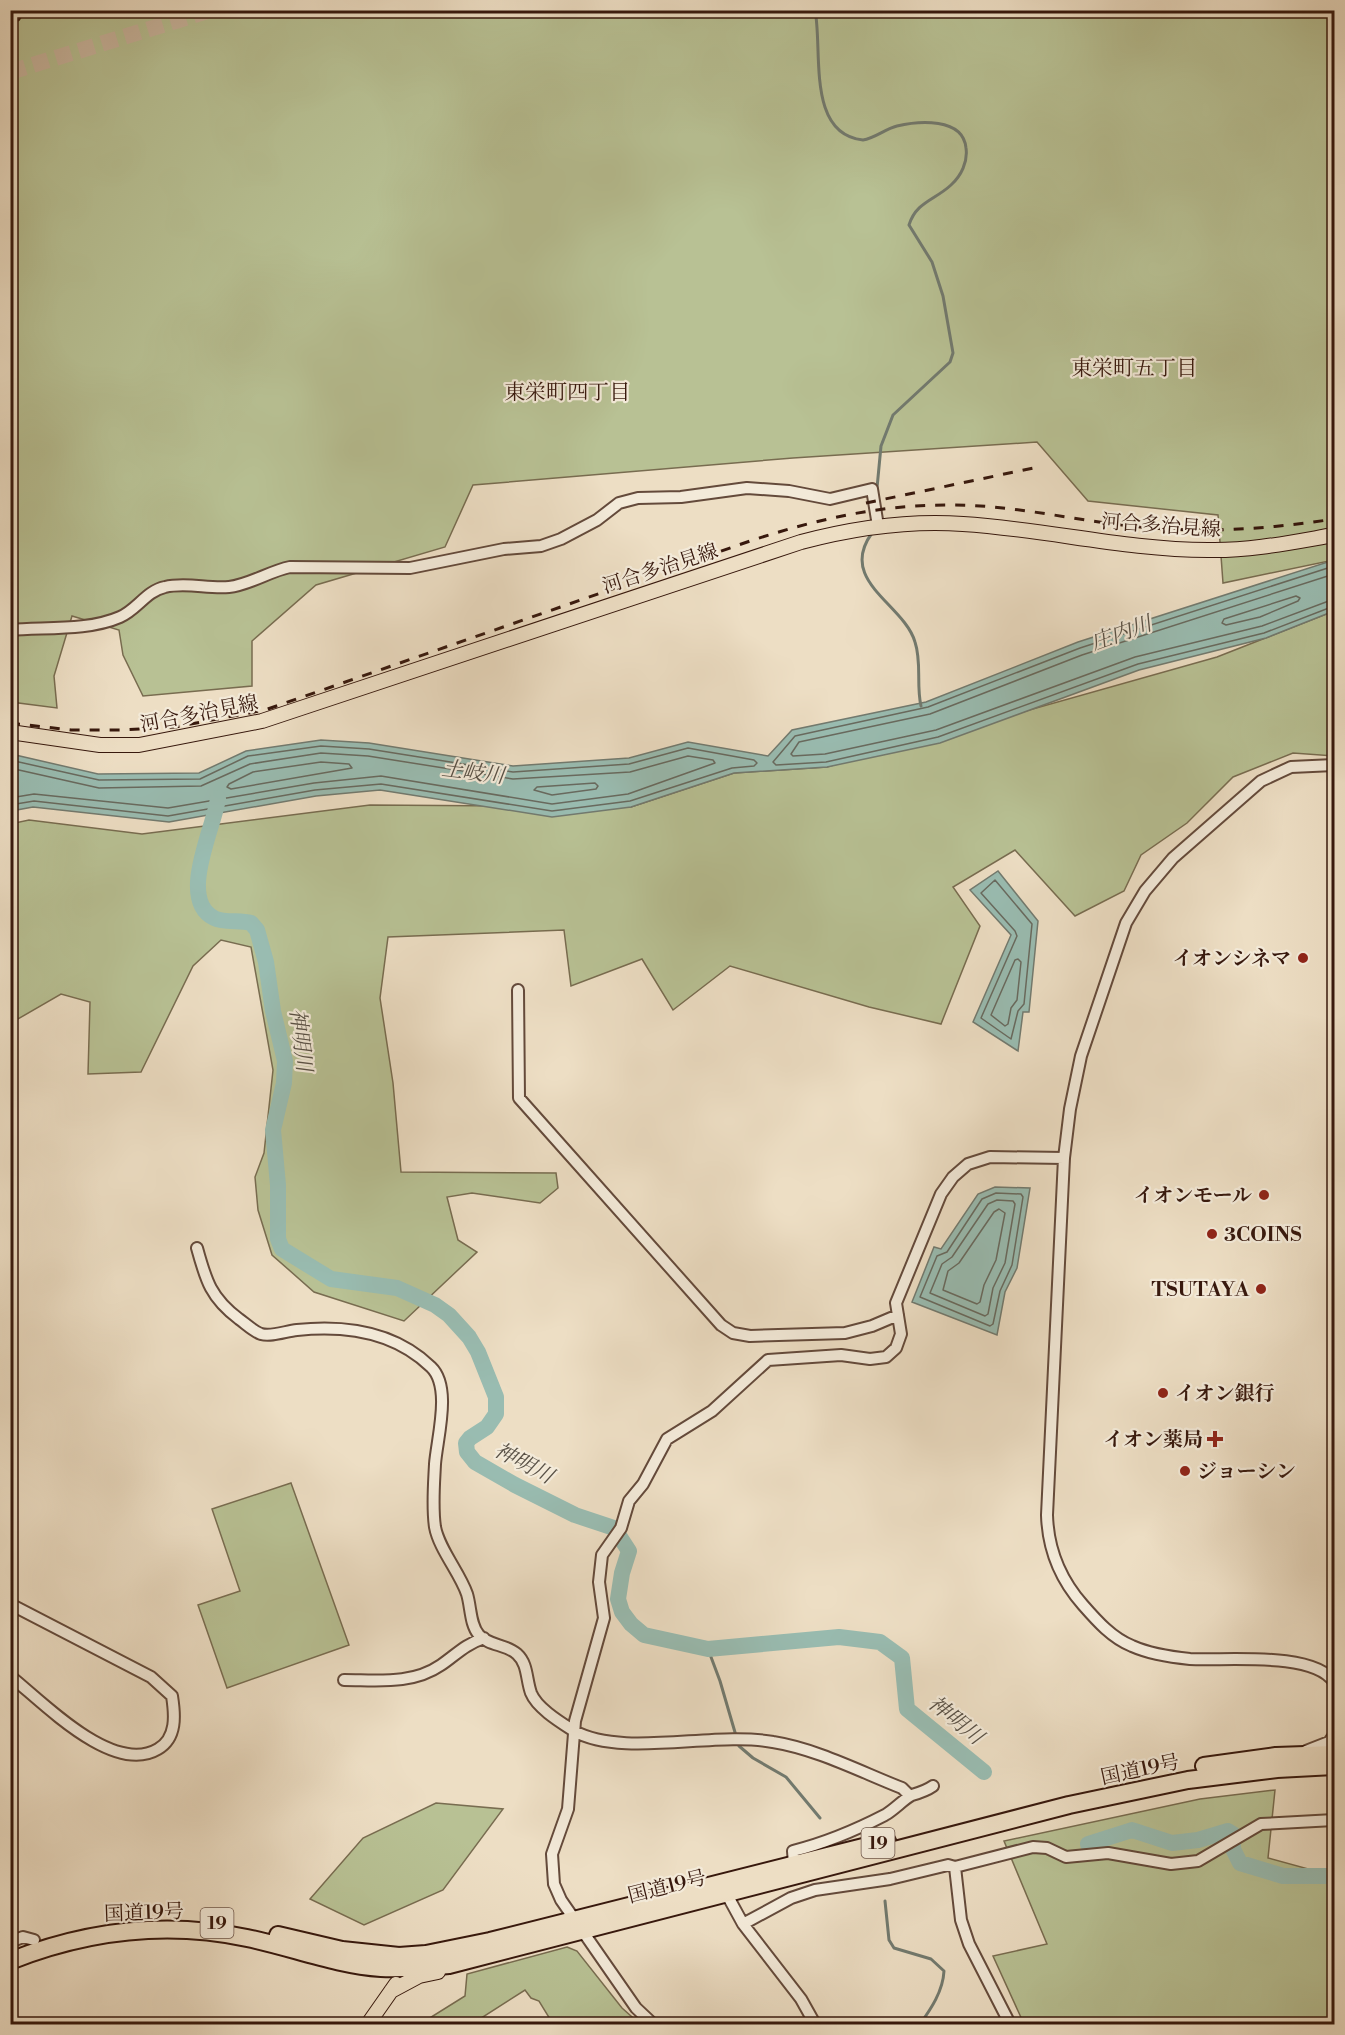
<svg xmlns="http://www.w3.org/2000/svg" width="1345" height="2035" font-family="'Libre Bodoni','Noto Serif JP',serif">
<rect width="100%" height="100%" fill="#eddec4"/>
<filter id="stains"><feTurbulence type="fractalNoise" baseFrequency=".00333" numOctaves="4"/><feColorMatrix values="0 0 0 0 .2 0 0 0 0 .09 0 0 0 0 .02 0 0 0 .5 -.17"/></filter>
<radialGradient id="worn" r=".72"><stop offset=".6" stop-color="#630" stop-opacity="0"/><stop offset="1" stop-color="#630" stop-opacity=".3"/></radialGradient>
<path fill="#b8c194" stroke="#786c50" stroke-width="1.5" d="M1310 10 1334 13V560L1223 583 1218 515 1088 501 1037 442 793 458 473 485 445 547 316 585 252 641V686L143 696 123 655 119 630 72 616 54 676 57 708 11 702V11Z
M1334 611V756L1293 753 1233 777 1187 823 1141 855 1124 891 1075 916 1015 850 953 887 980 926 941 1024 869 1007 730 966 673 1010 642 959 571 986 564 930 388 937 380 998 393 1083 401 1172 556 1173 558 1188 540 1203 472 1193 447 1197 458 1240 477 1252 404 1321 314 1292 272 1255 258 1210 255 1177 264 1153 273 1070 251 947 221 940 193 966 141 1072 88 1074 90 1002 61 994 11 1023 10 824 29 820 142 834 370 805 631 807 734 773 827 767 1217 657Z
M291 1483 349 1645 227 1688 198 1605 240 1591 212 1509Z
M1275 1790 1268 1858 1334 1876V2024H1024L993 1956 1047 1944 1004 1841 1200 1799Z
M436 1803 503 1809 443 1890 364 1925 310 1899 363 1838Z
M567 1947 577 1951 622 2008 640 2024H553L539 2001 531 1998 525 1990 472 2024H420L465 1996 467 1974Z"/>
<path fill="#99bcb1" stroke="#727a6f" stroke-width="1.5" d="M1334 560V611L1266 638 1139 670 940 743 827 767 734 773 631 807 552 817 380 790 316 796 169 822 33 807 11 811V754L98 774 199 773 246 751 321 740 369 743 513 766 629 758 688 742 768 756 792 730 926 702 1078 642Z
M998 871 1038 921 1029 1012H1023L1018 1051 973 1022 1011 935 970 890Z
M995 1187 1030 1188 1017 1268 1005 1292 997 1335 912 1302 934 1247 941 1249 978 1194Z"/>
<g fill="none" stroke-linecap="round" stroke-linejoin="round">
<path stroke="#686a5f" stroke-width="1.5" d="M1334 566 1080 648 928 707 795 736 773 762 776 765 826 762 938 737 1138 664 1264 633 1334 606
M1334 574 1082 655 930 714 799 742 791 754 793 756 825 754 936 730 1135 657 1262 626 1334 599
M1296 596 1300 598 1298 601 1260 617 1226 625 1222 623 1224 619Z
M10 760 99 780 200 779 248 756 321 746 369 749 513 772 629 764 688 748 754 760 757 763 754 766 732 768 630 801 552 811 381 784 315 790 168 816 34 801 10 805
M321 762 349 764 352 768 231 789 227 787 229 784 253 772Z
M10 768 99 788 201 786 250 764 321 753 368 756 513 779 630 772 688 756 713 760 715 763 628 794 552 804 381 776 314 783 168 808 34 794 10 798
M595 783 598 786 596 789 552 795 534 790 537 787Z
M995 880 1032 924 1024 1004 1018 1011 1011 1039 981 1018 1017 936 1015 931 981 893Z
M1018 959 1021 962 1017 1000 1011 1008 1008 1024 1005 1026 991 1015 1015 960Z
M996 1193 1021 1194 1023 1197 1012 1265 1000 1291 993 1324 990 1326 920 1297 937 1256 947 1252 982 1199Z
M997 1200 1013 1201 1015 1204 1005 1263 993 1288 988 1314 985 1316 930 1293 942 1264 952 1257 988 1204Z
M999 1209 1005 1213 996 1260 984 1285 980 1302 977 1304 943 1290 948 1271 959 1263 994 1212Z"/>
<path stroke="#727a6f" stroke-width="3" d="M815 10C823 50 806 134 863 140 875 138 885 129 897 126 918 121 963 117 966 148 968 162 961 176 951 185 935 200 916 202 909 225L932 262 943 296 953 353 950 362 893 415 881 446 877 488
M872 533C837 581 904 604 915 642 922 663 916 685 921 706
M708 1649 720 1681 739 1746 753 1758 786 1777 820 1818
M885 1901 889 1940 894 1948 931 1959 944 1971C943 1991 931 2009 920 2024"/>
<path stroke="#99bcb1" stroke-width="16" d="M218 798C215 826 177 899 214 918 224 923 240 920 251 923L257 930 266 962 273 1011 285 1061 284 1083 273 1130 278 1185V1239L282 1249 331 1279 397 1288 435 1305 449 1315 469 1337 478 1352 496 1397V1414L487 1427 470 1438 466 1443 467 1452 475 1462 515 1485 575 1515 614 1528 629 1551 622 1573 618 1599 622 1612 631 1624 644 1635 708 1649 839 1637 880 1642 902 1658 907 1709 984 1772
M1088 1844 1132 1830 1172 1843 1198 1840 1228 1831 1233 1834V1849L1240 1863 1283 1876H1334"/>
<path stroke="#c9b69f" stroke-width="16" stroke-dasharray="16 8" stroke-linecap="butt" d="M10 72 211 10"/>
<defs>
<path id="minor" d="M10 630C45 627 88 631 120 617 137 610 146 591 165 587 186 582 208 589 229 587 249 585 270 571 290 567L410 568 504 549 541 546 561 539 597 520 619 503 638 498 681 497 747 488 789 491 830 499 872 489 878 526
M518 990 519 1098 721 1325 733 1333 750 1336 845 1333 872 1326 898 1315
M1064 1158 1047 1515C1048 1550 1060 1579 1083 1605 1097 1621 1112 1638 1132 1646 1150 1654 1170 1657 1190 1659 1225 1661 1313 1651 1334 1682
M197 1248C206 1281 211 1298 239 1319 246 1324 253 1331 261 1334 272 1337 286 1331 297 1330 345 1325 395 1332 431 1367 452 1387 437 1438 435 1464 434 1485 432 1507 435 1527 439 1549 460 1573 467 1594 471 1607 470 1625 479 1635 489 1646 506 1644 517 1654 528 1664 526 1679 531 1693 537 1708 560 1722 574 1731 623 1758 714 1731 773 1742 817 1749 861 1772 902 1788L910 1796
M10 1604 151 1677 172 1696C175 1715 177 1738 158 1749 113 1776 43 1702 10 1676
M344 1680C377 1680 412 1685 441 1665 457 1654 464 1645 484 1638
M1306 1751 1329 1742 1334 1735
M794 1864 793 1851C825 1843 856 1830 885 1815 894 1810 905 1798 912 1795 919 1793 926 1791 933 1786
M955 1867 961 1920 969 1944 1010 2024
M725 1891 743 1924 801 1999 815 2024
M743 1924 791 1898 815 1890 890 1879 948 1865 955 1867 1033 1847 1047 1848 1066 1857 1108 1853 1171 1864 1198 1861 1261 1824 1334 1820
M10 1942 23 1937 34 1940
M653 2024 636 2008 561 1900 554 1884 552 1854 568 1809 575 1721 604 1618 599 1582 602 1555 621 1528 629 1501 643 1484 667 1439 712 1411 768 1360 841 1355 870 1359 886 1357 896 1348 901 1334 896 1303 941 1194 953 1177 968 1164 990 1157 1064 1158 1070 1109 1081 1056 1126 923 1145 891 1173 858 1261 781 1291 767 1334 765"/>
<path id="major" d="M10 732 100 745H139L262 721 801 542C854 528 908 520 963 524 1045 529 1126 550 1208 550 1251 551 1293 542 1334 535
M391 1991 419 1976 438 1972
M368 2024 396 1984"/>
<path id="highway" d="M10 14 13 13
M1204 1766 1276 1756 1334 1754
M278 1935 342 1950 399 1956 426 1954 490 1941 887 1841
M10 1961C86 1931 167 1921 247 1938 291 1947 336 1965 381 1968 403 1969 427 1967 449 1965L1069 1805 1188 1780 1277 1769 1334 1766"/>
</defs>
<use href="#minor" stroke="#644a3b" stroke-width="14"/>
<use href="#major" stroke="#37180d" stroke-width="16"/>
<use href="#highway" stroke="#37180d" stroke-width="20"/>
<use href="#minor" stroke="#f3ead9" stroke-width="10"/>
<use href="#major" stroke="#eddec4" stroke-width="14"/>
<use href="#highway" stroke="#eddec4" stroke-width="16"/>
<path stroke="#37180d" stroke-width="3" stroke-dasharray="10 10" stroke-linecap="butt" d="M866 503 1038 467
M10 723 71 730H120L175 727 265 710 750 541C814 520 878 505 946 505 1005 504 1063 518 1122 525 1192 534 1264 530 1334 519"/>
</g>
<g fill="#8f2418" stroke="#f3ead9" stroke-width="2">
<circle cx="1303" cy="958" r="6"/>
<circle cx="1264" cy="1195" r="6"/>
<circle cx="1212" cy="1234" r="6"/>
<circle cx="1261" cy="1289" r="6"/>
<circle cx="1163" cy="1393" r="6"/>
<path d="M1212 1430h6v6h6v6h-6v6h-6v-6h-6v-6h6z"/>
<circle cx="1185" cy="1471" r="6"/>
</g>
<g text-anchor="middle" stroke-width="4.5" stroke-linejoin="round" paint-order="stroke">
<g fill="#f3ead9" stroke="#6f574a" stroke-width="1.5">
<rect x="861.5" y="1828" width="33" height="30" rx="4.5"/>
<rect x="200.5" y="1908" width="33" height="30" rx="4.5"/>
</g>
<g font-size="18" font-weight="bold" fill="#37180d">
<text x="878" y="1849">19</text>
<text x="217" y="1929">19</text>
</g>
<g font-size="20" fill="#37180d" stroke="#f3ead9">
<text transform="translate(1161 525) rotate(4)" y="7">河合多治見線</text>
<text transform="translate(660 568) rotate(-18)" y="7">河合多治見線</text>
<text transform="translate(199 713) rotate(-11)" y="7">河合多治見線</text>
<text transform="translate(1140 1769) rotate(-12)" y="7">国道19号</text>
<text transform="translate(667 1886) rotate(-14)" y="7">国道19号</text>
<text transform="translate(144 1912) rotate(-2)" y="7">国道19号</text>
</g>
<g font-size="20" font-weight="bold" fill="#37180d" stroke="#f3ead9" text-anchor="end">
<text x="1291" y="965">イオンシネマ</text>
<text x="1252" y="1202">イオンモール</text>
<text x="1224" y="1241" text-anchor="start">3COINS</text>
<text x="1249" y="1296">TSUTAYA</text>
<text x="1175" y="1400" text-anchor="start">イオン銀行</text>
<text x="1203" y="1446">イオン薬局</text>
<text x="1197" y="1478" text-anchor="start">ジョーシン</text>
</g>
<g font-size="21" fill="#37180d" stroke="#f3ead9">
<text x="1134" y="375">東栄町五丁目</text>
<text x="567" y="399">東栄町四丁目</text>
</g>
<g font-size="21" font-style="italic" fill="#595146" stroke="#f3ead9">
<text transform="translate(1121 633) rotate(-20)" y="7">庄内川</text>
<text transform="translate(473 772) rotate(7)" y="7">土岐川</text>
<text transform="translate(301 1040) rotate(83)" y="7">神明川</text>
<text transform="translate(524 1463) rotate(28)" y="7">神明川</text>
<text transform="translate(956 1720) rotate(39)" y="7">神明川</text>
</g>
</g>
<rect width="1345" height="2035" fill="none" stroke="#eddec4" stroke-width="36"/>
<rect x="12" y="12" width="1321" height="2011" fill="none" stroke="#37180d" stroke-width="3"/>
<rect x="18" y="18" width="1309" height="1999" fill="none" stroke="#37180d" stroke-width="1.5"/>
<rect width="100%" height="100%" filter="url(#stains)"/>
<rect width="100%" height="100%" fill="url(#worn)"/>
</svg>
